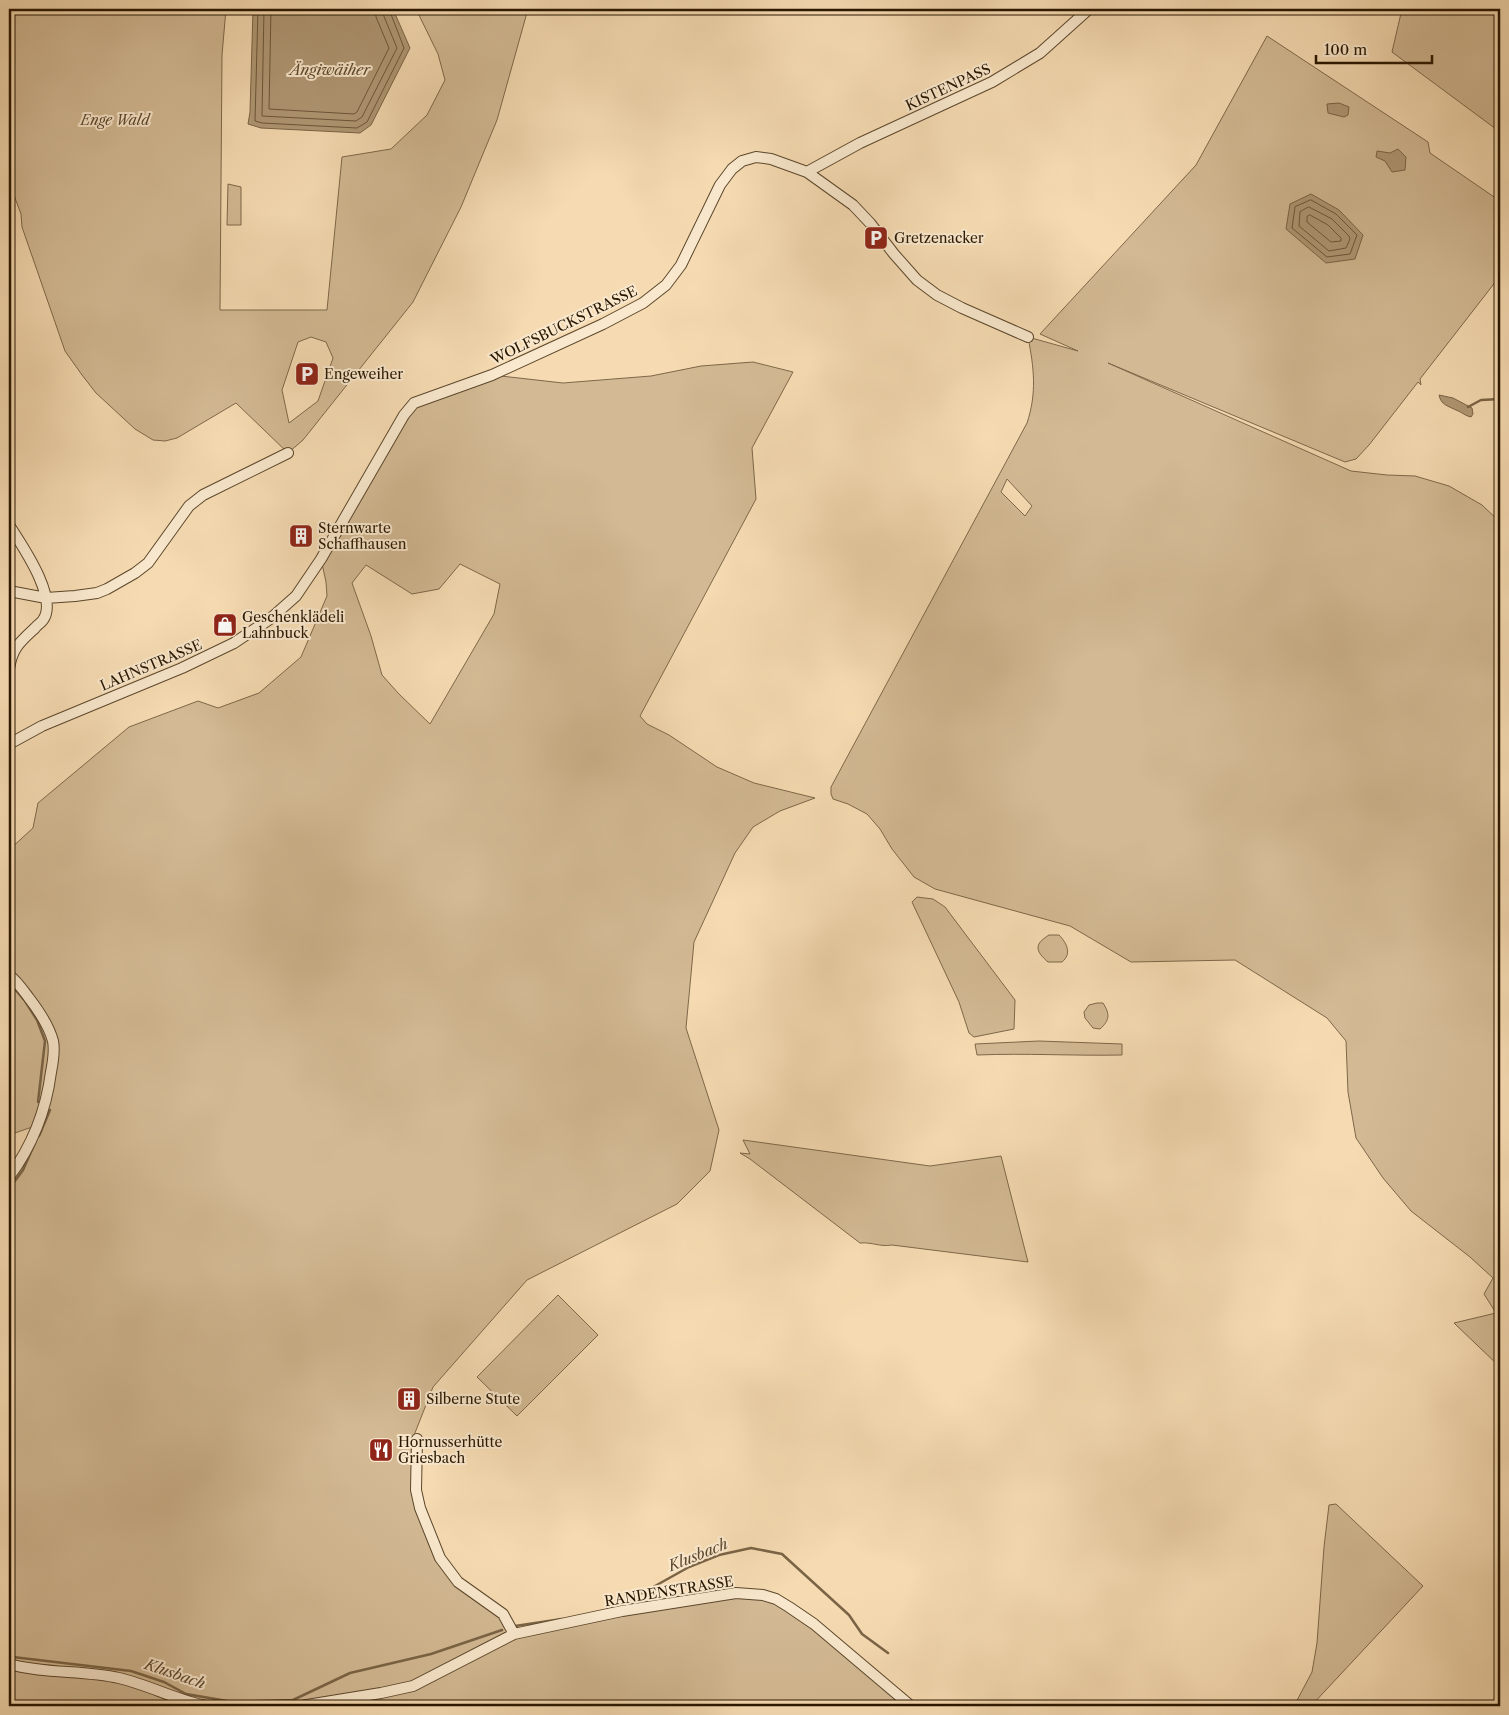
<svg xmlns="http://www.w3.org/2000/svg" width="1509" height="1715" font-family="'Libre Caslon Text',serif">
<rect width="100%" height="100%" fill="#f6dbb2"/>
<filter id="stains"><feTurbulence type="fractalNoise" baseFrequency=".004" numOctaves="4"/><feColorMatrix values="0 0 0 0 .2 0 0 0 0 .09 0 0 0 0 .02 0 0 0 .5 -.17"/></filter>
<radialGradient id="worn" r=".72"><stop offset=".6" stop-color="#630" stop-opacity="0"/><stop offset="1" stop-color="#630" stop-opacity=".3"/></radialGradient>
<path fill="#d3ba94" stroke="#7e684a" fill-rule="evenodd" d="M9 9H226L222 55 220 310H327L342 157 391 149 427 115 445 80 438 54 416 9H528L497 120 461 207 413 302 303 440 288 453 236 403 177 438 165 441 153 440 135 429 96 393 82 375 65 351 22 227 21 214 9 182ZM311 337 326 342 333 358 318 401 289 423 282 390 298 342Z
M1402 9H1500V132L1392 52Z
M1267 36 1428 142 1430 153 1500 201V276L1420 379 1421 385 1418 382 1369 445 1356 459 1345 462 1108 363 1351 471 1387 475 1415 476 1449 486 1482 505 1500 522V1367L1454 1323 1496 1313 1484 1294 1493 1278 1470 1257 1411 1211 1383 1178 1356 1138 1348 1092 1346 1041 1327 1018 1235 960 1131 962 1070 926 935 889 914 877 892 849 880 829 867 814 848 804 833 799 831 794V787L1027 423C1037 393 1034 368 1028 337L1078 351 1040 334 1196 165ZM1007 479 1032 506 1025 516 1001 492Z
M228 184 241 187V225H227Z
M753 362 793 372 752 448 756 499 640 716 647 724 669 735 717 767 754 783 815 798 780 811 753 827 735 853 694 942 686 1028 719 1130 710 1171 677 1204 527 1280 433 1387 413 1438V1492L443 1570 481 1597 510 1631 737 1595 766 1597 795 1613 908 1706H9V1177L38 1125 9 1135V998L11 997 9 990V850L33 828 38 803 129 727 198 701 218 708 259 693 301 657 327 596 326 582 321 559 414 403 492 375 563 383 651 376 701 366ZM460 564 500 584 494 614 430 724 399 694 382 675 371 636 352 583 366 565 412 594 439 589Z
M917 897 933 899 945 907 1015 1000 1014 1029 974 1037 969 1033 959 1002 912 902Z
M1049 935H1059C1067 943 1072 954 1062 962H1048C1035 951 1034 944 1049 935Z
M1097 1003H1103C1110 1014 1110 1020 1100 1029L1093 1028 1085 1018 1084 1012 1089 1005Z
M1039 1041 1122 1044V1055C1074 1056 1026 1053 977 1055L975 1044Z
M743 1140 930 1166 1001 1156 1028 1262 892 1245C878 1247 874 1242 860 1243L750 1159 740 1153 750 1154Z
M558 1295 598 1335 517 1416 477 1377Z
M1336 1504 1423 1586 1311 1706H1294L1312 1672 1317 1643 1324 1547 1329 1505Z"/>
<path fill="#b09875" stroke="#7a6446" d="M253 9H393L410 48 371 125 360 133 261 128 248 124 250 112Z
M1339 103 1349 107 1348 115 1344 117 1328 113 1327 104Z
M1398 149 1406 157 1405 170 1392 172 1385 161 1376 157 1377 151 1390 153Z
M1311 194 1339 210 1363 235 1355 259 1326 263 1286 229 1290 204Z
M1439 395 1453 398 1472 408 1473 414 1471 417C1465 416 1462 412 1456 410 1448 406 1441 405 1439 395Z"/>
<g fill="none" stroke-linecap="round" stroke-linejoin="round">
<path stroke="#6c573a" stroke-width="1" d="M258 9 255 121 262 123 357 128 367 122 404 48 389 9
M264 9 262 116 356 121 362 117 397 48 383 14V9
M271 9 269 109 354 114 357 112 389 48 376 17 375 9
M1311 200 1336 214 1357 235 1350 254 1327 257 1292 228 1295 207Z
M1309 207 1332 219 1349 236 1350 239 1346 248 1329 251 1299 226 1300 212Z
M1310 215 1328 225 1341 238V241L1331 242 1307 222V217Z"/>
<path stroke="#7a6446" stroke-width="2.5" d="M1468 407 1481 400 1500 399
M9 982 25 1001 37 1020 45 1041 38 1102
M39 1136 50 1110
M9 1189 23 1170 35 1143
M606 1610 621 1605 689 1567 719 1555 751 1548 782 1554 849 1615 862 1634 888 1653
M515 1626 562 1619
M9 1655 13 1657 131 1671 164 1682 186 1694 233 1702 293 1700 350 1673 431 1654 502 1630"/>
<defs>
<path id="minor" d="M807 172 860 143 992 82 1040 53 1089 9
M9 525C21 544 59 598 43 620 41 623 37 625 35 628 20 642 12 648 9 669
M9 591 46 598 75 596 97 593 107 589 135 573 148 563 189 506 203 495 288 453
M9 744 42 726 182 668 234 643 270 619 296 596 321 559 404 415 414 403 492 375 603 324 643 303 666 285 681 265 720 185 732 169 742 161 756 157 771 159 807 172 853 205 870 223 894 254 917 280 937 295 962 308 1028 337
M9 975C17 981 23 990 29 998 39 1011 49 1026 53 1041 55 1051 53 1062 51 1072 46 1111 32 1146 9 1177
M514 1634 622 1611 736 1593 763 1595 776 1599 789 1607 814 1624 911 1706
M9 1664C44 1674 83 1670 119 1678 149 1685 176 1700 206 1706
M301 1706 381 1693 413 1686 514 1634 503 1614 458 1582 440 1558 420 1508 416 1490 417 1439"/>
</defs>
<use href="#minor" stroke="#5c472c" stroke-width="12"/>
<use href="#minor" stroke="#f9e8cd" stroke-width="10"/>
</g>
<defs>
<symbol id="parking-square" viewBox="-11 -11 22 22"><rect x="-9" y="-9" width="18" height="18" rx="4" fill="#8f2418" stroke="#f9e8cd"/><path d="M-3.5-5.5H1a3.5 3.5 0 0 1 0 7H-1V5.5H-3.5ZM-1-3.4V-.6H.8a1.4 1.4 0 0 0 0-2.8Z" fill="#fff"/></symbol>
<symbol id="building-square" viewBox="-11 -11 22 22"><rect x="-9" y="-9" width="18" height="18" rx="4" fill="#8f2418" stroke="#f9e8cd"/><path d="M-4-6H4V6H1V3H-1V6H-4ZM-2.5-4.3h1.7v1.8h-1.7ZM.8-4.3h1.7v1.8H.8ZM-2.5-1h1.7V.8h-1.7ZM.8-1h1.7V.8H.8Z" fill="#fff"/></symbol>
<symbol id="shop-square" viewBox="-11 -11 22 22"><rect x="-9" y="-9" width="18" height="18" rx="4" fill="#8f2418" stroke="#f9e8cd"/><path d="M-5-2.5h2.3a2.7 3.5 0 0 1 5.4 0H5L5.5 6h-11ZM-1.5-2.5h3a1.5 2.3 0 0 0-3 0Z" fill="#fff"/></symbol>
<symbol id="restaurant-square" viewBox="-11 -11 22 22"><rect x="-9" y="-9" width="18" height="18" rx="4" fill="#8f2418" stroke="#f9e8cd"/><path d="M-5-6h1v4h1v-4h1v4h1v-4h1v5L-1.5 .5V6h-2V.5L-5-1ZM5-6V6H3V1.5H1.5Q1.5-4 5-6Z" fill="#fff"/></symbol>
</defs>
<g fill-rule="evenodd">
<use href="#parking-square" x="862" y="224" width="28" height="28"/>
<use href="#parking-square" x="293" y="360" width="28" height="28"/>
<use href="#building-square" x="287" y="522" width="28" height="28"/>
<use href="#shop-square" x="211" y="611" width="28" height="28"/>
<use href="#building-square" x="395" y="1385" width="28" height="28"/>
<use href="#restaurant-square" x="367" y="1436" width="28" height="28"/>
</g>
<g text-anchor="middle" stroke-width="4" stroke-linejoin="round" paint-order="stroke">
<g font-size="14" fill="#291600" stroke="#f9e8cd">
<text transform="translate(948 87) rotate(-25)" y="5">KISTENPASS</text>
<text transform="translate(564 325) rotate(-26)" y="5">WOLFSBUCKSTRASSE</text>
<text transform="translate(151 665) rotate(-23)" y="5">LAHNSTRASSE</text>
<text transform="translate(669 1591) rotate(-9)" y="5">RANDENSTRASSE</text>
</g>
<g font-size="14" font-style="italic" fill="#5c472c" stroke="#f9e8cd">
<text x="115" y="125">Enge Wald</text>
</g>
<g font-size="14" fill="#291600" stroke="#f9e8cd" text-anchor="start">
<text x="894" y="243">Gretzenacker</text>
<text x="324" y="379">Engeweiher</text>
<text x="318" y="533">Sternwarte<tspan x="318" dy="16">Schaffhausen</tspan></text>
<text x="242" y="622">Geschenklädeli<tspan x="242" dy="16">Lahnbuck</tspan></text>
<text x="426" y="1404">Silberne Stute</text>
<text x="398" y="1447">Hornusserhütte<tspan x="398" dy="16">Griesbach</tspan></text>
</g>
<g font-size="15" font-style="italic" fill="#5f4a2f" stroke="#f9e8cd">
<text x="330" y="75">Ängiwäiher</text>
<text transform="translate(698 1555) rotate(-22)" y="5">Klusbach</text>
<text transform="translate(175 1674) rotate(19)" y="5">Klusbach</text>
</g>
</g>
<rect width="1509" height="1715" fill="none" stroke="#f6dbb2" stroke-width="30"/>
<rect x="10" y="10" width="1489" height="1695" fill="none" stroke="#291600" stroke-width="2.5"/>
<rect x="15" y="15" width="1479" height="1685" fill="none" stroke="#291600"/>
<path d="M1316 55v8h116v-8" fill="none" stroke="#291600" stroke-width="2.5"/>
<text x="1324" y="55" font-size="15" fill="#291600" stroke="#f9e8cd" stroke-width="4" paint-order="stroke">100 m</text>
<rect width="100%" height="100%" filter="url(#stains)"/>
<rect width="100%" height="100%" fill="url(#worn)"/>
</svg>
